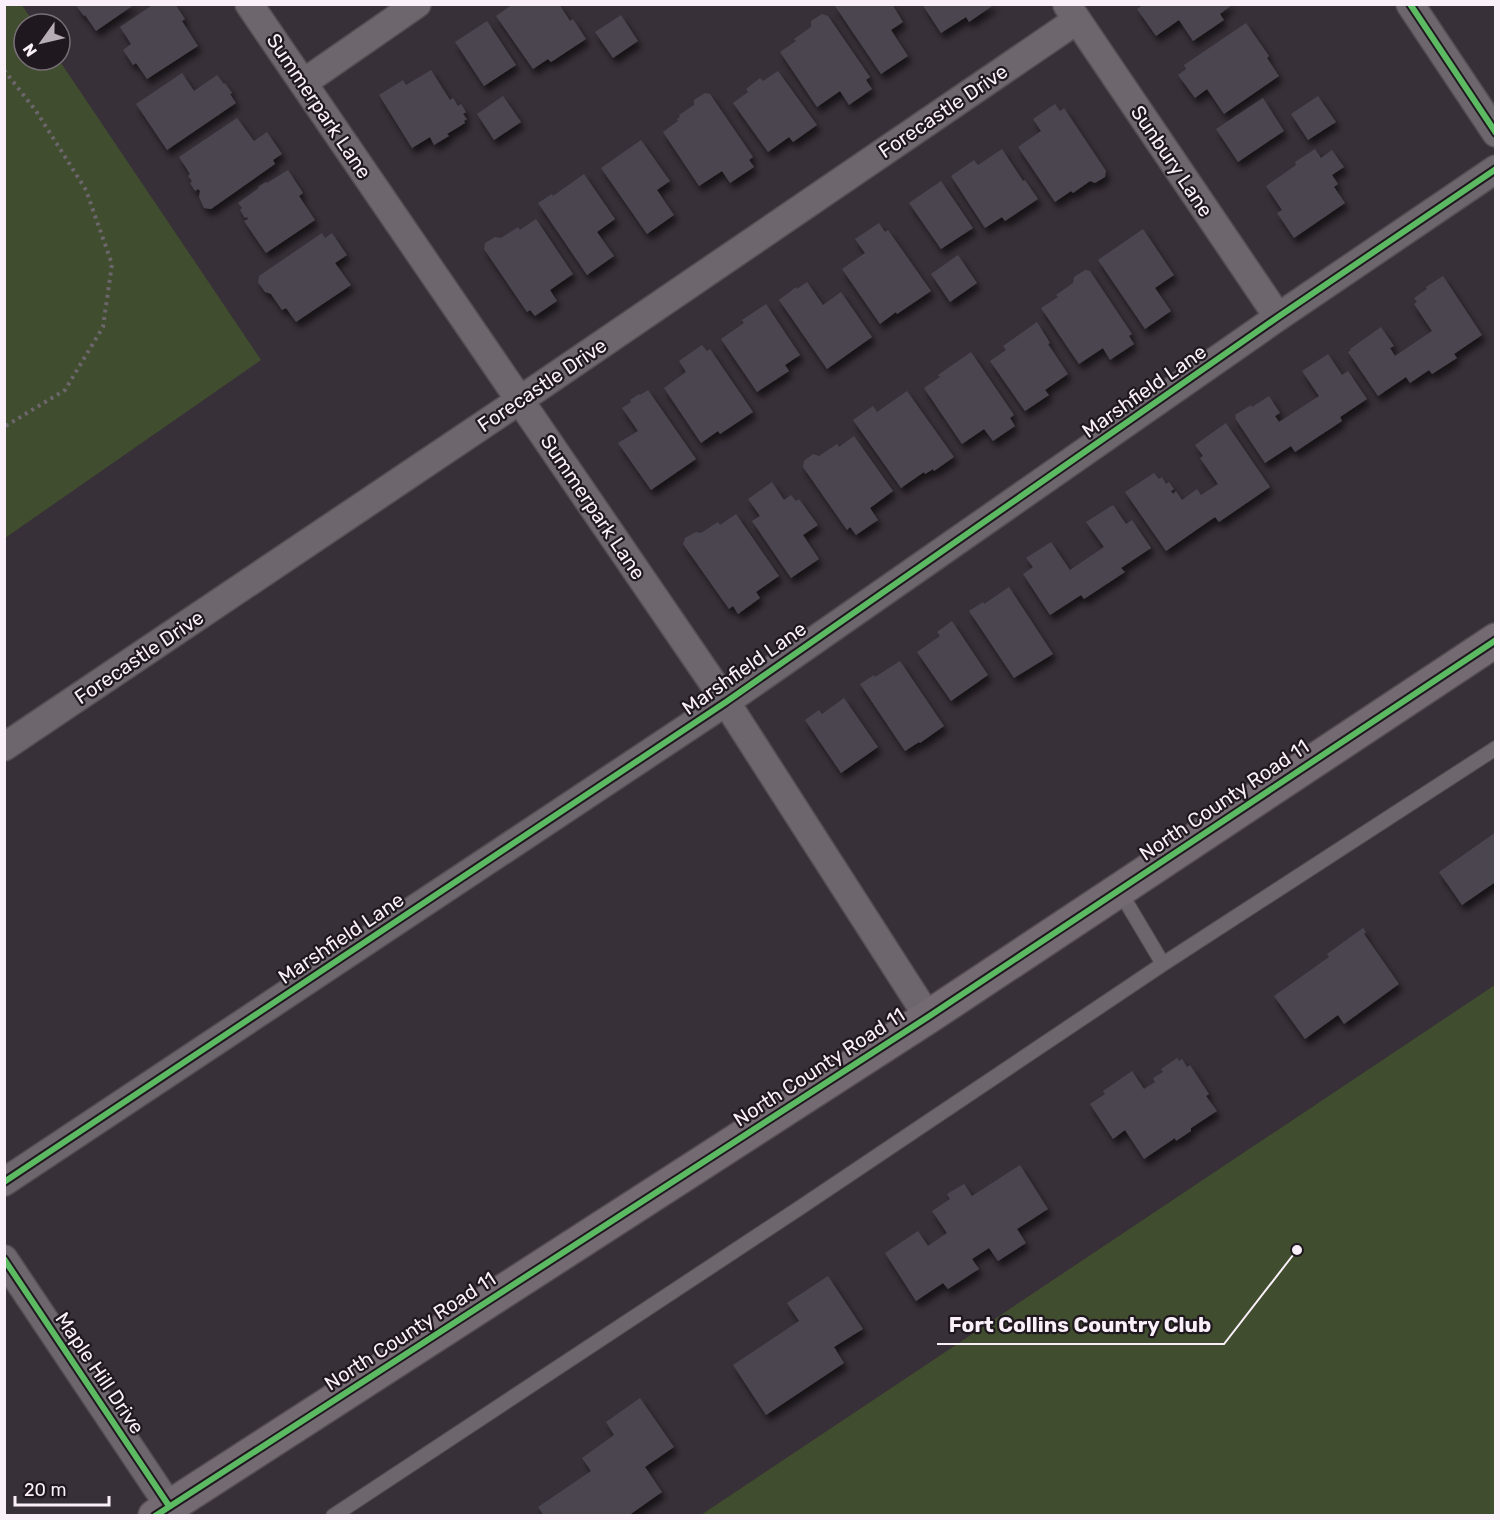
<svg xmlns="http://www.w3.org/2000/svg" width="1500" height="1520" font-family="Rubik,sans-serif">
<defs>
<filter id="shadow"><feDropShadow dx="3.5" dy="6" stdDeviation="3" flood-color="#0009"/></filter>
</defs>
<rect width="100%" height="100%" fill="#383038"/>
<path fill="#404d2e" d="M21 4 35 24H24V60H59L261 360 5 538 4 5Z
M1495 985V1515H701Z"/>
<path fill="#4b4550" filter="url(#shadow)" d="M75 4H135L96 31 85 15 84 16Z
M154 4H175L185 19 182 21 198 46 147 79 136 63 133 65 123 50 131 44 120 27Z
M513 4H559L570 21 573 19 586 39 551 62 548 59 533 69 496 16Z
M838 4H892L903 22 891 30 908 56 881 74 835 6Z
M922 4H995L969 22 966 17 941 33Z
M1144 4H1233L1220 14 1224 20 1193 41 1179 20 1156 36 1137 9Z
M822 14 828 16 870 77 866 80 872 89 849 105 840 91 817 107 780 52 796 41 794 39 811 27V21Z
M621 15 638 41 613 58 595 32Z
M487 21 516 65 484 86 455 42Z
M1246 23 1269 56 1267 58 1279 76 1224 114 1207 89 1195 98 1178 75 1186 69 1184 65Z
M431 70 450 100 453 98 458 106 461 104 466 112 463 114 467 119 464 121 465 123 447 134 449 136 434 145 430 137 412 148 379 95 403 80 406 85Z
M778 71 817 125 793 142 789 137 768 152 733 103 748 92 746 89 760 78 763 81Z
M182 73 194 91 217 75 224 84 225 83 232 93 230 94 236 103 167 150 136 104Z
M705 93 710 94 753 157 749 160 754 167 730 183 722 171 699 186 663 132 678 121 677 119 680 117 679 115 694 105V100Z
M503 96 521 122 494 140 477 114Z
M1318 96 1336 122 1308 140 1291 114Z
M1263 98 1284 131 1238 162 1216 129Z
M1055 104 1060 111 1064 108 1106 171 1105 177 1095 183 1090 181 1073 193 1071 191 1055 202 1018 147 1041 131 1033 119Z
M237 118 254 141 267 132 282 154 273 160 275 164 211 209 204 208 199 197 200 191 198 189 195 191 190 183 192 181 188 176 190 174 179 157Z
M641 140 670 181 657 190 674 215 647 234 601 168Z
M1002 149 1023 181 1025 180 1038 199 1005 221 1002 217 985 228 951 176 974 160 978 165Z
M1315 149 1321 158 1332 150 1344 167 1332 175 1338 184 1334 187 1345 203 1294 238 1277 213 1282 210 1266 186 1296 165 1295 162Z
M288 170 303 193 299 196 315 220 266 253 244 221 248 219 247 217 245 218 240 210 242 208 238 203 259 188 258 187 266 182 267 183Z
M584 174 615 219 597 232 614 256 587 275 538 203 552 194 553 196Z
M941 181 973 228 941 249 909 203Z
M536 219 573 274 550 290 557 301 535 316 530 310 527 312 484 249 485 243 495 237 501 238 518 227 520 230Z
M879 223 885 232 888 230 931 291 897 314 896 312 880 324 842 269 865 253 855 239Z
M1143 229 1174 275 1155 288 1171 311 1145 329 1098 260Z
M322 233 325 238 332 233 347 255 335 263 351 285 296 322 286 308 282 310 271 294 265 292 258 282 259 276Z
M958 255 977 283 950 302 931 274Z
M1085 270 1090 271 1132 334 1129 336 1134 344 1110 360 1103 348 1079 364 1041 308 1058 297 1056 295 1073 283 1074 277Z
M1443 276 1482 335 1454 354 1457 358 1432 374 1429 370 1410 383 1406 377 1378 396 1348 352 1351 350 1350 349 1381 327 1394 346 1390 348 1395 356 1432 331 1414 304 1417 302 1414 298 1427 289 1426 287Z
M807 282 823 305 841 292 872 337 827 369 779 300 796 287 797 289Z
M766 304 800 355 785 365 789 371 757 392 721 339 744 323 742 320Z
M1037 322 1050 343 1048 344 1068 374 1045 390 1049 395 1025 411 990 361 1006 350 1003 346Z
M702 345 707 351 710 349 753 412 720 434 718 431 701 443 664 388 686 372 679 361Z
M971 352 1014 415 1010 418 1015 426 993 441 984 429 962 444 924 388 940 377 938 375Z
M1328 354 1342 375 1348 371 1367 399 1340 417 1342 421 1295 452 1291 446 1265 463 1235 418 1236 417 1235 415 1251 405 1252 407 1269 396 1280 413 1275 416 1279 422 1319 396 1302 371Z
M648 390 696 459 651 490 618 443 638 431 622 408 631 402 630 400 639 394 640 395Z
M907 391 954 457 934 471 933 469 925 474 924 472 901 488 853 420 873 406 877 412Z
M1226 423 1270 487 1219 522 1215 517 1166 551 1125 492 1154 473 1159 479 1162 477 1166 484 1169 482 1174 489 1171 491 1173 494 1176 491 1182 500 1197 489 1201 495 1218 484 1200 458 1203 456 1195 445Z
M854 436 893 491 870 508 878 520 856 535 850 527 847 530 803 467 804 461 813 454 819 456 837 444 839 447Z
M772 482 784 500 791 495 796 501 799 499 818 525 803 535 819 559 791 578 752 521 760 516 748 499Z
M1113 505 1126 524 1132 520 1151 548 1121 568 1125 572 1084 599 1081 595 1050 615 1023 574 1033 567 1026 558 1051 542 1070 570 1104 547 1086 522Z
M736 514 779 576 756 592 760 598 738 614 733 606 729 609 683 544 685 538 696 532 701 533 718 522 720 525Z
M1009 587 1053 654 1014 678 969 611 983 602 984 604Z
M952 621 988 675 951 701 917 652 940 636 937 632Z
M900 661 944 726 920 743 919 742 905 751 860 684 874 675 875 677Z
M844 698 878 747 841 773 805 720 819 710 822 714Z
M1496 832V886L1494 883 1462 905 1439 872Z
M1363 928 1366 932 1364 934 1399 984 1344 1024 1338 1015 1305 1039 1274 996 1329 957 1327 954Z
M1177 1058 1179 1061 1182 1059 1187 1067 1190 1065 1209 1094 1206 1096 1217 1111 1191 1128V1131L1176 1141 1175 1138 1144 1159 1125 1130 1113 1139 1090 1104 1105 1094 1103 1091 1132 1071 1144 1089 1155 1082 1153 1078 1163 1072 1161 1069Z
M1020 1165 1048 1209 1017 1229 1026 1243 998 1261 989 1248 972 1259 979 1269 948 1289 943 1283 916 1301 885 1253 918 1231 928 1246 947 1233 932 1211 950 1199 947 1194 964 1184 972 1196Z
M828 1276 863 1329 834 1347 844 1363 766 1415 733 1365 799 1321 787 1303Z
M640 1398 674 1447 645 1467 662 1492 628 1516H544L538 1507 591 1471 582 1458 614 1435 606 1422Z"/>
<g fill="none" stroke-linecap="round" stroke-linejoin="round">
<defs>
<path id="lane" d="M1119 890 1163 964
M333 1516 801 1207 1163 964 1496 748"/>
<path id="street" d="M249 4 726 702 928 1017
M1410 4 1496 133
M1067 5 1278 317
M303 83 417 4
M4 747 520 400 1077 20
M4 1182 726 702 1278 317 1496 169
M4 1259 169 1506"/>
<path id="secondary" d="M155 1516 928 1017 1496 640"/>
</defs>
<use href="#lane" stroke="#544d53" stroke-width="16"/>
<use href="#street" stroke="#544d53" stroke-width="30"/>
<use href="#secondary" stroke="#544d53" stroke-width="36"/>
<path stroke="#6c666c" stroke-width="4" stroke-dasharray="3 4.5" stroke-linecap="butt" d="M4 70 36 111 86 190 112 264 103 327 65 390 4 427"/>
<use href="#lane" stroke="#6d676d" stroke-width="14"/>
<use href="#street" stroke="#6d676d" stroke-width="27"/>
<use href="#secondary" stroke="#746a71" stroke-width="33"/>
<defs>
<path id="cycleway" d="M1410 4 1496 133
M4 1182 726 702 1278 317 1496 169
M4 1259 169 1506
M155 1516 928 1017 1496 640"/>
</defs>
<use href="#cycleway" stroke="#1f181f" stroke-width="10"/>
<use href="#cycleway" stroke="#5cba63" stroke-width="6"/>
</g>
<g text-anchor="middle" stroke-width="4.5" stroke-linejoin="round" paint-order="stroke">
<g font-size="20" fill="#faf0f9" stroke="#1f181f">
<text transform="translate(319 106) rotate(56)" y="7">Summerpark Lane</text>
<text transform="translate(943 111) rotate(-34)" y="7">Forecastle Drive</text>
<text transform="translate(1172 161) rotate(56)" y="7">Sunbury Lane</text>
<text transform="translate(542 385) rotate(-34)" y="7">Forecastle Drive</text>
<text transform="translate(1144 391) rotate(-35)" y="7">Marshfield Lane</text>
<text transform="translate(593 507) rotate(56)" y="7">Summerpark Lane</text>
<text transform="translate(139 657) rotate(-34)" y="7">Forecastle Drive</text>
<text transform="translate(744 668) rotate(-35)" y="7">Marshfield Lane</text>
<text transform="translate(1224 800) rotate(-34)" y="7">North County Road 11</text>
<text transform="translate(341 938) rotate(-34)" y="7">Marshfield Lane</text>
<text transform="translate(819 1067) rotate(-33)" y="7">North County Road 11</text>
<text transform="translate(410 1331) rotate(-33)" y="7">North County Road 11</text>
<text transform="translate(100 1373) rotate(56)" y="7">Maple Hill Drive</text>
</g>
</g>
<path fill="none" stroke="#faf0f9" stroke-width="2" d="M1297 1250L1224 1344H937"/>
<circle fill="#faf0f9" stroke="#1f181f" stroke-width="2" cx="1297" cy="1250" r="6"/>
<g font-size="21" text-anchor="middle" font-weight="bold" fill="#faf0f9" stroke="#1f181f" stroke-width="4.5" stroke-linejoin="round" paint-order="stroke">
<text x="1080" y="1332">Fort Collins Country Club</text>
</g>
<rect width="1500" height="1520" fill="none" stroke="#faf0f9" stroke-width="12"/>
<g transform="translate(42 42) rotate(236)"><circle r="28" fill="#1f181f" stroke="#776e76" stroke-width="1.5"/>
<path d="M0-4.5L10 22L0 15L-10 22Z" fill="#b6adb5"/>
<text y="-9" font-size="16" font-weight="bold" text-anchor="middle" fill="#faf0f9">N</text>
</g>
<path d="M15 1496v9h94v-9" fill="none" stroke="#faf0f9" stroke-width="3"/>
<text x="24" y="1496" font-size="18" fill="#faf0f9" stroke="#1f181f" stroke-width="4.5" paint-order="stroke">20 m</text>
</svg>
